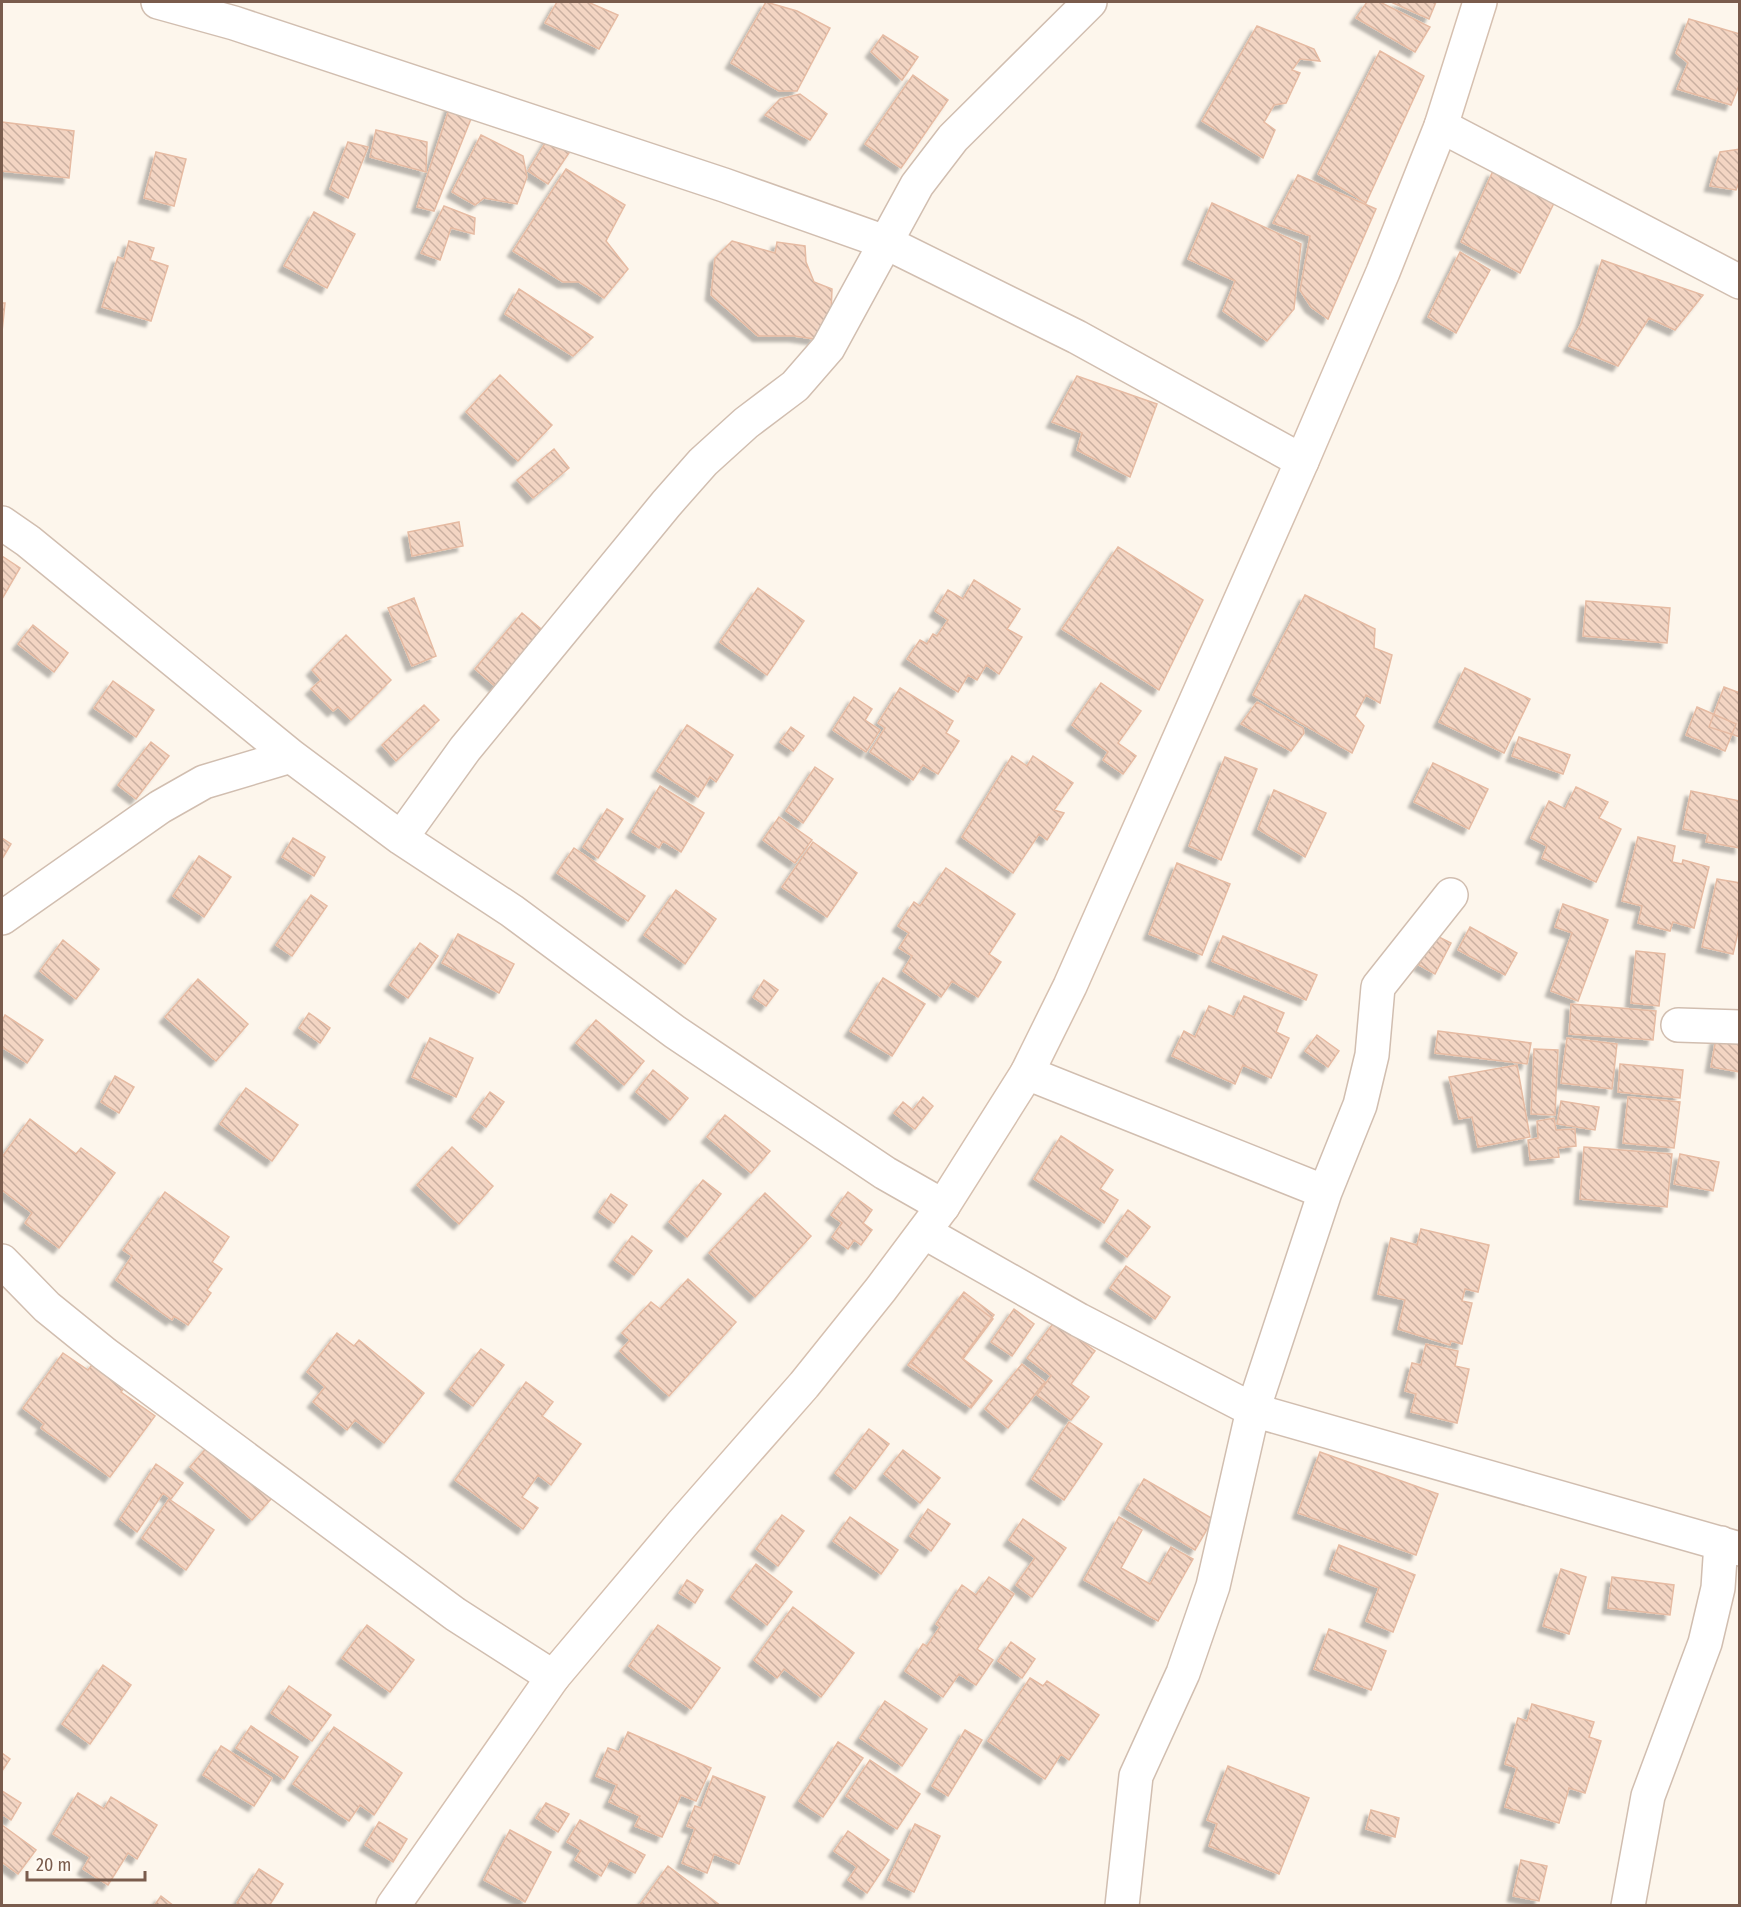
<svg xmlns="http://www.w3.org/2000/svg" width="1741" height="1907" font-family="'Fira Sans Condensed',sans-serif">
<defs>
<pattern id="building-back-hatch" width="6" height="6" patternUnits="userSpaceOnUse" patternTransform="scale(1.5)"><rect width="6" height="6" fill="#f3d5c3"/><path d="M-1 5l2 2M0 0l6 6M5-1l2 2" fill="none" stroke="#cab0a1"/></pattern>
<filter id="shadow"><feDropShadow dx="-5.5" dy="5.5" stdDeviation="1.5" flood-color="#0004"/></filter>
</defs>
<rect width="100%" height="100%" fill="#fdf6ec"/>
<path fill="url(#building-back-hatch)" stroke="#e6bba3" stroke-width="1.5" filter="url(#shadow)" d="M557 2H588L618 15 599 49 545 23Z
M766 2 797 11 830 28 797 91H779L731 63Z
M1367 2H1380L1430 27 1415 52 1356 18Z
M1391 2H1436L1429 19Z
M1689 19 1740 34V83L1731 105 1677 89 1688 63 1676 53Z
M1257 26 1314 49 1320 61 1300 59 1292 70 1300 73 1286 103 1274 105 1264 122 1275 130 1263 158 1202 121Z
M883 35 918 57 902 80 871 52Z
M1380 51 1424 76 1366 203 1318 174Z
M913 75 948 100 901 168 865 144Z
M800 94 827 114 810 140 765 115 780 99Z
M452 100 475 109 434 211 417 207Z
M2 122 74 131 69 178 2 171Z
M376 130 427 142 426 172 370 157Z
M552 132 575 144 548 184 528 171Z
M481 135 523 156 527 177 517 204 484 198 475 205 452 192Z
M348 142 368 147 348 198 330 189Z
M1740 149V180L1736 190 1710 186 1720 152Z
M156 152 186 159 174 206 144 198Z
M566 169 625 205 606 241 628 269 604 298 579 282H563L513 251Z
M1493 171 1557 197 1520 273 1461 242Z
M1298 175 1376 209 1328 319 1311 307 1300 290 1310 236 1273 223Z
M1212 203 1301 244 1294 309 1267 341 1223 311 1235 281 1188 259Z
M444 206 475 218 474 234 451 228 440 260 421 253Z
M314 212 355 234 327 288 284 266Z
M129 241 154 248 150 260 168 266 151 321 102 307 118 257 124 259Z
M732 241 775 253 777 242 805 246 806 262 814 282 832 289 831 314 814 339 794 336H758L711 295 715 258Z
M1460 252 1490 270 1456 333 1428 317Z
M1602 260 1703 295 1675 330 1649 318 1618 366 1569 346 1581 324Z
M519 289 593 337 573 356 505 314Z
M2 303H5L2 332Z
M500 375 552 425 518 461 466 412Z
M1077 376 1157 404 1130 477 1077 450 1082 433 1052 422Z
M554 449 569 468 533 498 517 480Z
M459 522 463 546 412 556 408 532Z
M1118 547 1203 600 1159 690 1062 629Z
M2 556 20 568 2 599Z
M974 580 1020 609 1007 629 1022 637 999 674 986 665 977 680 968 675 958 692 907 659 920 640 927 644 933 634 937 636 948 620 935 611 948 590 963 599Z
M758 588 804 621 767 675 720 642Z
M1305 595 1375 629 1374 648 1392 655 1380 703 1366 695 1355 716 1364 726 1352 753 1253 695Z
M414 598 436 656 412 666 388 608Z
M1586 601 1670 608 1667 643 1583 636Z
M522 613 552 638 504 694 475 669Z
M33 625 68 653 54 672 18 644Z
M346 635 391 680 351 720 338 707 333 711 311 689 321 680 312 670Z
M1465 668 1530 699 1504 753 1439 722Z
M113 681 154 710 136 737 94 708Z
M1101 683 1141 711 1118 743 1136 756 1123 774 1103 760 1108 752 1072 725Z
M1724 687 1740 693V737L1709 727Z
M900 688 953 721 946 733 959 741 938 774 923 765 913 780 870 752 885 728 878 723Z
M854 697 872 709 865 720 880 730 866 752 833 730Z
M1257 702 1303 728 1304 733 1291 751 1241 724Z
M424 705 439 720 396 761 382 745Z
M1697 707 1736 724 1725 751 1686 735Z
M687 725 733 755 716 782 710 777 698 797 657 771Z
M791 727 804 736 793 751 780 742Z
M1519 737 1570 755 1563 774 1512 756Z
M151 742 169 756 136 799 118 785Z
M1012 756 1027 766 1033 756 1073 783 1054 810 1064 813 1047 840 1039 834 1013 873 962 837Z
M1225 757 1257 769 1221 860 1189 846Z
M1433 763 1488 789 1469 829 1414 802Z
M815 767 833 779 803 823 786 811Z
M660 786 704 813 681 852 663 841 659 848 632 832Z
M1576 787 1608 802 1599 818 1621 829 1596 882 1542 858 1547 846 1531 838 1549 801 1565 809Z
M1274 790 1326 813 1305 857 1258 829Z
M1691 791 1740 801V848L1706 842 1708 834 1683 829Z
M607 809 623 819 598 858 583 847Z
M779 817 812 840 795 863 763 840Z
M1638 837 1675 846 1672 862 1682 864 1683 860 1709 867 1694 928 1673 922 1670 931 1638 923 1642 906 1622 901Z
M2 838 11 844 2 859Z
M293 838 325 857 314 876 282 857Z
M813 842 857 873 827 917 782 887Z
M574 848 645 896 628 921 557 873Z
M199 856 231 877 204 917 173 896Z
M1177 863 1230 884 1202 955 1149 934Z
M946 868 1015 914 989 954 1001 962 978 997 952 981 941 997 903 971 912 956 899 948 909 933 898 926 914 902 920 906Z
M1717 879 1740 883V924L1733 954 1702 947Z
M676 890 716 919 685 964 644 935Z
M311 895 327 906 292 956 276 945Z
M1563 904 1608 920 1578 1001 1551 991 1572 933 1555 927Z
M1470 927 1517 953 1505 975 1458 950Z
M458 934 514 964 499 993 442 963Z
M1435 935 1451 943 1435 974 1419 965Z
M1223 936 1317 975 1306 1000 1212 961Z
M63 940 99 969 76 999 40 971Z
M420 943 438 956 408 998 390 985Z
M1636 951 1665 954 1659 1006 1631 1003Z
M883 978 925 1004 892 1056 850 1031Z
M198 979 248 1024 216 1061 165 1017Z
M764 980 778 990 766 1006 753 997Z
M1244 996 1284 1013 1276 1032 1289 1038 1271 1078 1243 1065 1235 1084 1172 1056 1184 1031 1195 1037 1209 1006 1234 1017Z
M1571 1004 1656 1011 1653 1040 1569 1034Z
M309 1013 330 1028 320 1043 299 1028Z
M5 1015 43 1040 27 1063 2 1047V1021Z
M596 1020 644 1061 624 1085 576 1043Z
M1438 1031 1531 1043 1527 1064 1435 1053Z
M1317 1035 1339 1051 1328 1067 1305 1051Z
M430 1038 473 1058 456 1097 412 1077Z
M1567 1038 1617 1044 1612 1089 1561 1083Z
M1716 1038 1740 1043V1072L1711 1067Z
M1534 1049 1558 1050 1555 1115 1531 1114Z
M1620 1064 1683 1070 1680 1098 1618 1092Z
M1517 1065 1530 1137 1478 1147 1472 1117 1459 1119 1449 1077Z
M653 1070 688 1098 670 1120 636 1092Z
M115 1076 134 1087 119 1113 101 1102Z
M246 1088 298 1125 272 1161 220 1124Z
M490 1092 504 1102 486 1127 472 1117Z
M923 1097 933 1106 915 1129 894 1113 903 1102 913 1110Z
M1628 1097 1680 1102 1674 1148 1623 1143Z
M1561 1101 1599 1107 1595 1130 1557 1124Z
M725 1115 770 1151 751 1173 707 1137Z
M1554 1118 1556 1130 1575 1129 1576 1146 1558 1148 1559 1157 1530 1160 1528 1140 1538 1138 1537 1121Z
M30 1119 76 1154 81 1148 115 1173 59 1248 25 1223 32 1213 2 1190V1157Z
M1061 1136 1113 1170 1100 1189 1118 1200 1104 1223 1034 1179Z
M452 1147 493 1186 459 1224 417 1185Z
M1584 1147 1672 1154 1667 1207 1580 1199Z
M1680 1154 1719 1162 1713 1191 1674 1184Z
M703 1180 721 1194 687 1237 669 1222Z
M165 1192 229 1237 212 1262 222 1269 207 1290 211 1293 188 1325 174 1316 172 1320 116 1280 132 1256 123 1250Z
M848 1192 872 1210 863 1223 872 1230 861 1245 854 1240 848 1249 832 1237 842 1223 831 1215Z
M765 1193 811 1236 755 1297 709 1253Z
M611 1194 627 1205 614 1223 599 1212Z
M1128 1210 1150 1227 1127 1257 1106 1241Z
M1421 1229 1489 1245 1478 1292 1465 1289 1462 1301 1472 1303 1462 1344 1451 1341 1450 1345 1398 1329 1405 1300 1378 1294 1391 1238 1417 1245Z
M632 1236 652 1251 634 1275 614 1260Z
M1126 1266 1170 1297 1155 1319 1110 1288Z
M688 1279 736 1322 669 1396 620 1351 630 1340 622 1333 651 1302 660 1309Z
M964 1292 994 1315 962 1358 991 1380 970 1407 908 1365Z
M962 1296 993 1319 963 1359 992 1381 971 1408 911 1363Z
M1014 1309 1034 1324 1012 1356 991 1342Z
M1055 1321 1095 1351 1071 1384 1089 1397 1071 1420 1037 1395 1051 1376 1027 1358Z
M337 1333 354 1346 359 1340 424 1393 384 1443 355 1420 347 1430 313 1402 325 1387 307 1372Z
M1426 1344 1458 1351 1455 1366 1469 1369 1457 1423 1411 1412 1416 1394 1405 1391 1412 1363 1421 1365Z
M481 1349 504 1365 473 1406 450 1389Z
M63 1353 88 1370 94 1362 126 1385 121 1392 155 1416 110 1477 41 1428 44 1424 23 1408Z
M1022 1364 1045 1382 1008 1428 985 1409Z
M526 1382 553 1402 542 1416 581 1444 551 1485 538 1475 522 1497 538 1508 523 1529 455 1480Z
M1069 1422 1102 1444 1064 1500 1032 1479Z
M869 1429 889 1444 855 1489 835 1473Z
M209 1445 272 1498 252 1520 190 1467Z
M903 1450 940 1478 920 1503 884 1474Z
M1320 1452 1438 1494 1416 1555 1298 1513Z
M156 1464 183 1483 171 1499 163 1493 137 1532 120 1519Z
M1144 1479 1213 1519 1195 1550 1126 1509Z
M169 1499 214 1530 186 1570 142 1538Z
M928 1509 950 1524 931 1551 910 1536Z
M782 1515 804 1531 778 1566 756 1549Z
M850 1517 898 1550 881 1574 833 1541Z
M1119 1517 1142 1530 1121 1568 1150 1584 1171 1547 1193 1559 1158 1621 1084 1580Z
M1023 1519 1066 1548 1032 1597 1016 1585 1035 1558 1009 1540Z
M1339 1545 1415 1575 1393 1632 1366 1621 1379 1588 1330 1569Z
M756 1564 792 1592 767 1625 731 1597Z
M1561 1569 1586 1577 1569 1634 1543 1626Z
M989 1577 1014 1594 977 1649 993 1660 976 1685 959 1674 943 1697 905 1671 923 1644 927 1646 940 1627 936 1624 962 1585 976 1595Z
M1612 1577 1674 1585 1670 1615 1608 1608Z
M687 1580 703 1590 695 1603 679 1593Z
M793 1607 854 1653 821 1697 784 1669 777 1678 754 1660Z
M367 1625 414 1660 390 1692 342 1658Z
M658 1625 720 1668 691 1709 629 1666Z
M1329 1629 1386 1651 1371 1690 1314 1669Z
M1011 1642 1035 1659 1022 1678 998 1661Z
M103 1665 131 1685 90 1744 62 1724Z
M1030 1678 1043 1686 1047 1681 1099 1715 1069 1760 1061 1754 1045 1779 988 1741Z
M289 1686 331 1715 312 1741 271 1713Z
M885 1701 927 1729 902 1766 860 1738Z
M1532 1704 1594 1722 1589 1737 1601 1741 1585 1793 1569 1788 1559 1823 1505 1807 1517 1768 1505 1764 1518 1718 1527 1721Z
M251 1726 298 1757 284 1779 236 1748Z
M334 1727 402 1773 374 1815 360 1805 349 1821 293 1784Z
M965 1730 982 1740 948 1796 932 1786Z
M628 1732 711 1768 696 1801 681 1795 662 1837 635 1826 640 1816 609 1802 617 1785 596 1776 608 1748 619 1752Z
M838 1742 863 1758 823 1817 799 1801Z
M221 1746 272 1778 254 1806 203 1775Z
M2 1753 10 1759 2 1771Z
M870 1760 920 1794 897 1829 846 1796Z
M1228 1766 1309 1798 1279 1874 1209 1846 1217 1824 1207 1820Z
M713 1776 765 1797 739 1864 714 1854 707 1873 682 1863 695 1829 687 1826 695 1806 701 1808Z
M2 1791 21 1803 11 1820 2 1814Z
M78 1793 104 1809 111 1797 157 1825 137 1859 128 1853 108 1885 83 1869 90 1857 53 1834Z
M546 1803 569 1814 558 1832 536 1818Z
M1371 1810 1399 1818 1395 1837 1366 1829Z
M580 1820 645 1855 635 1873 610 1860 601 1876 575 1860 581 1850 567 1842Z
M379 1822 407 1839 393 1862 365 1845Z
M915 1824 940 1836 914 1892 888 1880Z
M2 1825 36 1850 18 1874 2 1862Z
M510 1830 551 1852 525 1902 484 1880Z
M848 1831 889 1860 867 1893 848 1880 857 1867 834 1851Z
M1521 1860 1547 1866 1539 1901 1513 1896Z
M668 1866 721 1906H639Z
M259 1869 283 1884 269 1906H240L237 1903Z
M161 1896 174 1906H154Z"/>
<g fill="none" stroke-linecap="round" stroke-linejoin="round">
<defs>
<path id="street" d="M158 2 234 23 724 185 885 242 1077 337 1302 461
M1441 126 1740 282
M2 523 28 541 291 756 401 838 512 911 675 1032 885 1173 943 1206
M401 838 465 749 666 504 703 462 746 423 795 386 828 348 917 185 953 138 1090 2
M2 918 160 807 204 782 291 756
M1678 1025 1740 1027
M1027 1073 1325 1192
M924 1232 1079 1320 1253 1410 1740 1549
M2 1261 47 1307 105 1354 455 1614 553 1677
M1122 1906 1136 1776 1183 1673 1213 1586 1253 1410 1325 1192 1360 1105 1372 1055 1378 987 1451 895
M1628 1906 1648 1796 1705 1643 1718 1588 1721 1543"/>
<path id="secondary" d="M393 1906 553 1677 682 1524 804 1385 881 1289 943 1206 1027 1073 1070 986 1302 461 1383 272 1441 126 1480 2"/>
</defs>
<use href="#street" stroke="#d1beb0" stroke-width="36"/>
<use href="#secondary" stroke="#d6c0b0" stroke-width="36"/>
<use href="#street" stroke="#fff" stroke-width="33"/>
<use href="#secondary" stroke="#fff" stroke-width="33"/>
</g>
<rect width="1741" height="1907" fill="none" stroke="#7a5c4d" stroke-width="6"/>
<path d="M27 1871v9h118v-9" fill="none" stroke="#7a5c4d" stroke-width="3"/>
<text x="36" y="1871" font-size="18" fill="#7a5c4d" stroke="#fffaf3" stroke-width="4.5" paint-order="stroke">20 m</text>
</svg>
